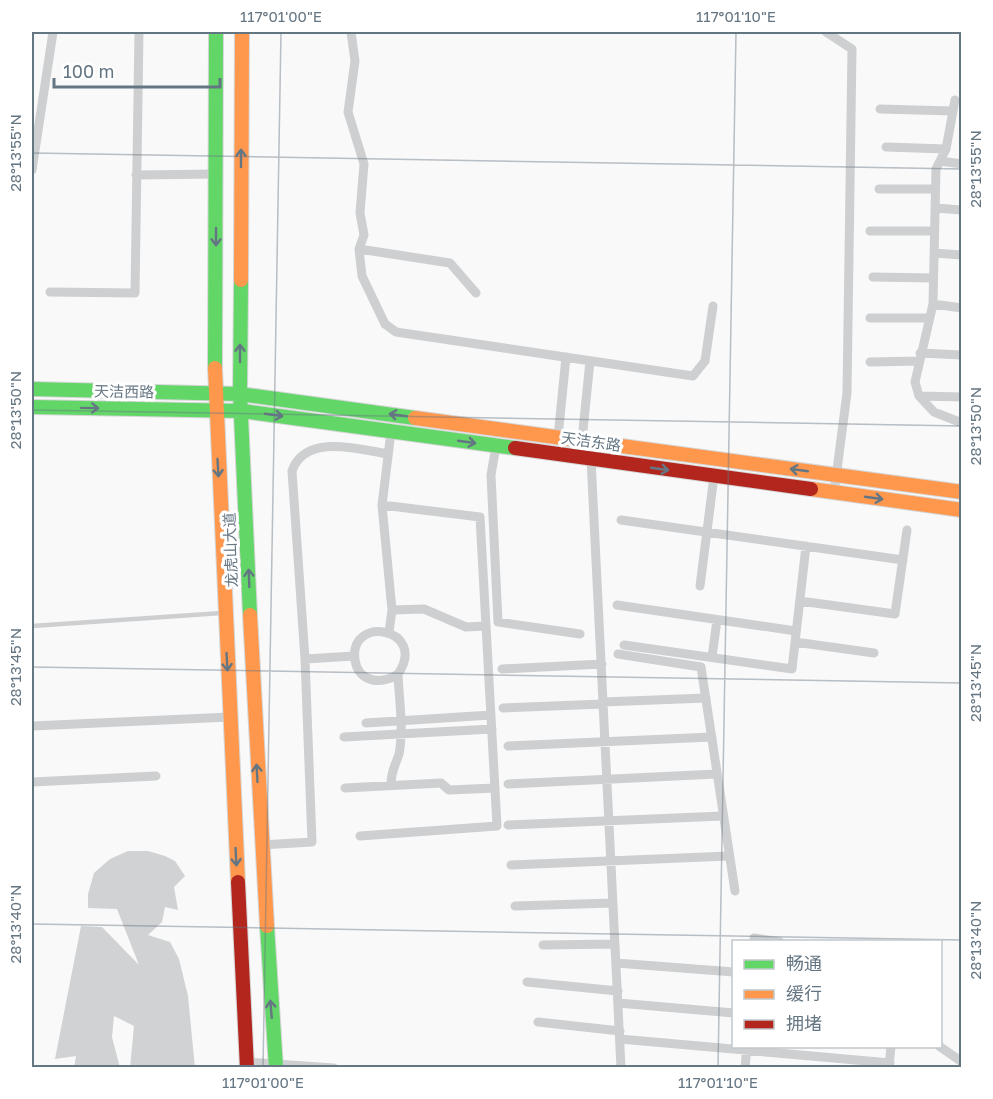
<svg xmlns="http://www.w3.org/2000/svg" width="993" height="1099" font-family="'Golos Text','Noto Sans SC',sans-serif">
<rect width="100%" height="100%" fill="#f9f9f9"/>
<path fill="#d0d2d3" d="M128 851H148L165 856 175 861 185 876 174 887 178 910 165 907 162 922 148 935 170 942 179 959 188 996 195 1068H130L134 1026 114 1016 112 1037 120 1068H74L76 1056 55 1059 81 926 102 927 139 965 117 909 88 908V894L94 873 110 859Z"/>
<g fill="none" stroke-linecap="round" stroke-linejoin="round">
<defs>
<path id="fast" d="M241 280 240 394 250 615
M215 368 216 32
M32 389 240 394 415 418
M32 407 242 411 515 448
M267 926 276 1068"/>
<path id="slow" d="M241 280 242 32
M215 368 238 882
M415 418 962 492
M811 489 962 510
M250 615 267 926"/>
<path id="jam" d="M515 448 811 489
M238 882 247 1068"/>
</defs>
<use href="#fast" stroke="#d5d6d7" stroke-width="16"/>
<use href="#slow" stroke="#d5d6d7" stroke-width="16"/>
<use href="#jam" stroke="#d5d6d7" stroke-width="16"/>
<path stroke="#cecfd0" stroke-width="4.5" d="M32 626 222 613"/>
<path stroke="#cecfd0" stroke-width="9" d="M351 32 355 61 348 112 364 164 360 213 364 235 359 249 362 276 385 324 396 332 693 376 705 361 713 306
M826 32 852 49 847 393 834 493
M955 100 946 149 936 169 933 304 915 382 919 396 934 412 962 423
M880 109 953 111
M886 147 946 149
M940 161 962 164
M32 170 53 32
M136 175 216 174
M879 189H935
M935 208 962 210
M870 231H934
M359 249 450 263 476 293
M934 253 962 255
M873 277 933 278
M50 292 135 293 139 32
M933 304 962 308
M870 318H929
M920 353 962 355
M870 362 919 361
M919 396 962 397
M391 432 382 505 392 610
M558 437 566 357
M582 440 590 361
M496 446 491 475 498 622 580 634
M591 459 621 1068
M621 520 903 560
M700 586 714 476
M800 601 895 614 907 530
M617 605 796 631
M389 632 392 610 424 609 466 627 486 626
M795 642 874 653
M624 645 792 669 806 546
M618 654 701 667 735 891
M712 657 717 620
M305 659 354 656
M502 669 602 664
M603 702 706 698
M503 708 603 704
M366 723 491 715
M32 726 230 717
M344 737 492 729
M508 746 712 737
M32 782 156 776
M508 784 717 774
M391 785C391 770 395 767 399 754 404 729 399 699 398 674 429 628 348 614 355 660 358 683 383 685 398 674
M345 788 441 783 449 790 495 788
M508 825 723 816
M360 836 497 826 480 517 382 505
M261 845 312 842 305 659 292 471C305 433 358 449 388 454
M511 865 729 856
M515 906 613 903
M754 942V938L780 942
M543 945 615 944
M616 963 734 972
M527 982 618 991
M618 1003 734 1013
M538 1022 620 1031
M620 1039 890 1063
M939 1046 962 1062
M246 1062 334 1068
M745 1068 747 1046
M889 1068 891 1046"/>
<use href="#fast" stroke="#63d668" stroke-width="14"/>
<use href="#slow" stroke="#ff974d" stroke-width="14"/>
<use href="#jam" stroke="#b3261e" stroke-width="14"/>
</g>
<defs><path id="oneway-shaft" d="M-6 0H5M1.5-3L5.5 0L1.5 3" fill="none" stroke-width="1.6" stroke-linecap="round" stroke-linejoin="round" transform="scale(1.5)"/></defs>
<g stroke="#657683">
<use href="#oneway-shaft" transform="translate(241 158) rotate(-90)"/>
<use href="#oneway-shaft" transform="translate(216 237) rotate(90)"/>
<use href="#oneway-shaft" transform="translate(240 353) rotate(-90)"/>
<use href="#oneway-shaft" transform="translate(90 408) rotate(1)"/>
<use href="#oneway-shaft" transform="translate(274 415) rotate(8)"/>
<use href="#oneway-shaft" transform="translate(398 415) rotate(-172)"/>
<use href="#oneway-shaft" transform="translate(467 442) rotate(8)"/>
<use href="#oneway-shaft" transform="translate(218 468) rotate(87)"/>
<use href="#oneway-shaft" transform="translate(660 469) rotate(8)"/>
<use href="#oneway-shaft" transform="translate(799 470) rotate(-172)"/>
<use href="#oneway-shaft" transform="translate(874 498) rotate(8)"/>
<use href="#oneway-shaft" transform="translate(249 578) rotate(-92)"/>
<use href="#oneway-shaft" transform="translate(227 662) rotate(87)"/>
<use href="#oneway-shaft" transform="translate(257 773) rotate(-93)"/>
<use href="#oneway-shaft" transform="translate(236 857) rotate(87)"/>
<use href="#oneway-shaft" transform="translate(271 1009) rotate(-95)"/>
</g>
<path fill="none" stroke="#657683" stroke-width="1.5" stroke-opacity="0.45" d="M32 153 962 169M32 410 962 426M32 667 962 683M32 924 962 940M263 1068 281 32M718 1068 736 32"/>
<g text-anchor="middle" stroke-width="6" stroke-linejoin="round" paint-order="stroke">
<g font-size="15" fill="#657683" stroke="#fff">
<text transform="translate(124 392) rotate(1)" y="5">天洁西路</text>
<text transform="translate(591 442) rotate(8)" y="5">天洁东路</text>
<text transform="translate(231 550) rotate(-92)" y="5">龙虎山大道</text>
</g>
</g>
<rect width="993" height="1099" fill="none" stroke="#ffffff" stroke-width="66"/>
<rect x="732" y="940" width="210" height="108" fill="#ffffff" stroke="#c1c8cd" stroke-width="1.5"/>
<rect x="744" y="960" width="30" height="9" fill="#63d668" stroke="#c1c8cd" stroke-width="1.5"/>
<text x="786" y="970" font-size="18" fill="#657683">畅通</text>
<rect x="744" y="990" width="30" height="9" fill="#ff974d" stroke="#c1c8cd" stroke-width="1.5"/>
<text x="786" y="1000" font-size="18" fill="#657683">缓行</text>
<rect x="744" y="1020" width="30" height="9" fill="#b3261e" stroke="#c1c8cd" stroke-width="1.5"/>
<text x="786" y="1030" font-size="18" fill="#657683">拥堵</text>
<path d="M54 78v9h166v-9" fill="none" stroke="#657683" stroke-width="3"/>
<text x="63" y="78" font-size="18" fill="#657683" stroke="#ffffff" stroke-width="4.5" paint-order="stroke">100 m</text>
<rect x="33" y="33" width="927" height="1033" fill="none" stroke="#657683" stroke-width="2"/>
<g font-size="15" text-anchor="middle" fill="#657683">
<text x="281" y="22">117°01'00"E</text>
<text x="736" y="22">117°01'10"E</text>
<text transform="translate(16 153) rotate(-90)" y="5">28°13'55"N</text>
<text transform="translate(976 169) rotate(-90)" y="5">28°13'55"N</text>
<text transform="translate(16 410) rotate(-90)" y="5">28°13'50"N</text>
<text transform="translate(976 426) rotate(-90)" y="5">28°13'50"N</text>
<text transform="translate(16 667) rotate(-90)" y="5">28°13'45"N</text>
<text transform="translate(976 683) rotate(-90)" y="5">28°13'45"N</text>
<text transform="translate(16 924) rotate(-90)" y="5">28°13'40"N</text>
<text transform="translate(976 940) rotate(-90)" y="5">28°13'40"N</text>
<text x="263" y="1088">117°01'00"E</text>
<text x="718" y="1088">117°01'10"E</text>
</g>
</svg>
